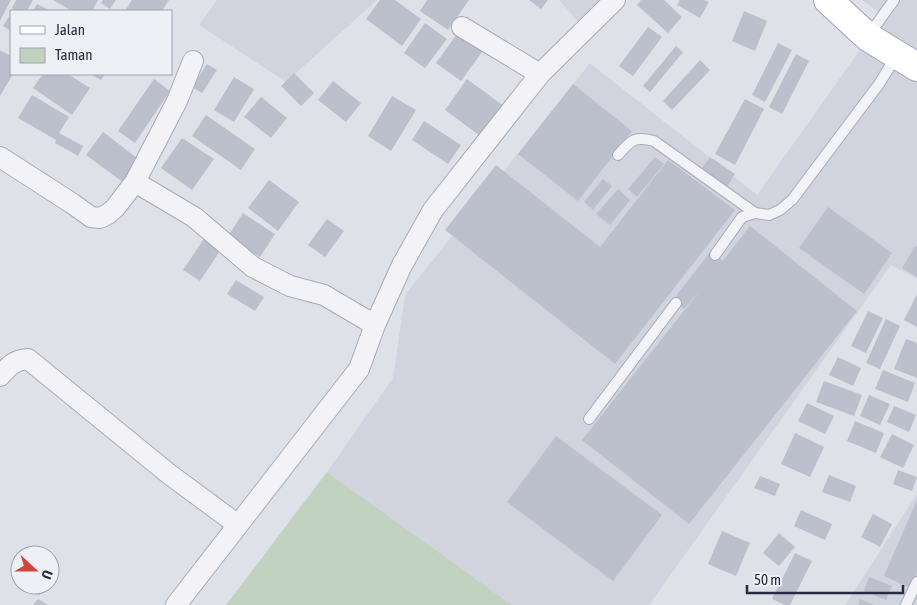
<svg xmlns="http://www.w3.org/2000/svg" width="917" height="605" font-family="'Asap Condensed',sans-serif">
<rect width="100%" height="100%" fill="#dfe1e9"/>
<path fill="#d1d3de" d="M217 0H377L286 82 199 25Z
M559 0H612L583 27Z
M862 0H917V279L891 265 649 605H512L327 472 393 378 405 295 590 63 757 195 884 16Z
M917 494V605H845Z"/>
<path fill="#c1d3c0" d="M327 472 512 605H226Z"/>
<path fill="#bcbfcc" d="M0 0H11L0 21Z
M16 0H33L27 11H17L12 8Z
M53 0H98L92 11H72Z
M103 0H116L110 9 101 3Z
M132 0H169L162 11H125Z
M380 0H395L421 19 402 46 366 19Z
M427 0H469L448 30 420 11Z
M529 0H548L541 9Z
M641 0H664L682 17 668 33 637 5Z
M680 0H704L709 2 700 18 677 5Z
M37 4 51 11H33Z
M744 11 767 21 755 51 732 41Z
M11 13V31L3 26Z
M425 23 447 39 425 68 404 53Z
M648 27 662 37 633 76 619 66Z
M457 34 482 52 461 81 436 63Z
M778 43 792 50 765 102 752 95Z
M676 46 683 52 650 92 643 86Z
M0 50 11 56V74H13L0 96Z
M796 54 809 61 782 114 769 107Z
M700 60 710 70 672 110 663 101Z
M207 64 217 70 202 93 192 87Z
M294 73 314 93 301 106 281 86Z
M43 74H68L90 88 72 115 33 88Z
M90 74H105L101 80Z
M234 77 254 89 234 122 214 110Z
M154 79 170 91 135 143 118 131Z
M467 79 505 107 483 138 445 110Z
M333 81 361 103 346 122 318 100Z
M573 84 632 131 578 201 518 154Z
M32 95 69 117 59 133 83 146 78 156 55 143 56 140 18 118Z
M392 96 416 110 391 151 368 136Z
M261 97 287 118 271 138 244 117Z
M745 99 764 109 735 165 715 154Z
M206 115 255 149 241 170 192 136Z
M424 121 461 145 448 164 412 140Z
M103 132 141 161 124 183 86 155Z
M182 138 214 159 192 190 161 168Z
M655 157 664 164 637 197 628 189Z
M710 157 735 174 727 187 701 170Z
M668 160 735 210 615 364 445 230 496 165 600 247Z
M603 179 612 186 593 210 584 202Z
M269 180 299 202 278 231 248 208Z
M618 189 630 200 610 225 596 214Z
M828 207 892 253 864 294 799 248Z
M243 213 275 234 260 257 228 236Z
M327 219 344 231 325 257 308 245Z
M750 226 857 311 689 524 582 440 702 288 684 309 673 300 711 251 723 261Z
M205 237 222 248 200 281 183 270Z
M915 246 917 247V277L902 268Z
M236 280 264 297 255 311 227 294Z
M917 294V327L904 320Z
M868 311 883 318 866 353 851 346Z
M886 319 900 326 880 369 866 363Z
M906 339 917 343V378L894 369Z
M838 357 861 368 853 386 829 375Z
M883 370 915 383 908 402 875 389Z
M824 381 862 395 854 416 816 402Z
M869 395 890 404 880 425 860 416Z
M807 403 834 416 825 434 798 421Z
M894 406 916 415 909 432 887 422Z
M855 421 884 433 876 453 847 441Z
M795 433 824 447 810 477 781 464Z
M892 434 914 445 903 468 880 457Z
M556 436 662 515 613 581 507 502Z
M898 470 917 477 912 491 893 484Z
M829 475 856 486 850 502 822 492Z
M760 476 780 484 775 496 754 488Z
M917 500V572L910 588 884 576Z
M801 510 832 524 825 540 794 526Z
M873 514 892 524 880 547 861 537Z
M722 531 750 543 736 576 708 564Z
M779 533 795 547 779 566 763 553Z
M795 553 812 561 790 605H785L772 599Z
M869 577 892 586 886 600 864 591Z
M38 599 48 605H33Z
M860 599 874 605H858Z"/>
<g fill="none" stroke-linecap="round" stroke-linejoin="round">
<defs>
<path id="lane" d="M868 36 894 0
M618 155C631 140 634 136 654 141L755 213
M715 255 742 217 755 213 769 215 780 210 792 200 879 84 897 55
M589 419 676 303
M906 605 917 582"/>
<path id="street" d="M462 27 540 74
M193 61 177 101 135 182 194 217 253 267 290 286 324 295 375 325
M0 157 73 204 91 217 100 218 108 214 115 208 135 182
M0 376C9 366 14 360 28 359L169 474 238 525
M176 605 359 369 375 325 402 265 433 210 540 74 615 0"/>
<path id="primary" d="M828 0 868 37 917 67"/>
</defs>
<use href="#lane" stroke="#a8abb6" stroke-width="12"/>
<use href="#street" stroke="#a8abb6" stroke-width="22"/>
<use href="#primary" stroke="#9ea2b5" stroke-width="30"/>
<use href="#lane" stroke="#f2f2f7" stroke-width="10"/>
<use href="#street" stroke="#f2f2f7" stroke-width="20"/>
<use href="#primary" stroke="#fff" stroke-width="28"/>
</g>
<rect x="10" y="10" width="162" height="65" fill="#eef0f6" stroke="#9ea2ad"/>
<rect x="20" y="26" width="25" height="8" fill="#ffffff" stroke="#9ea2ad"/>
<text x="55" y="35" font-size="15" fill="#272c40">Jalan</text>
<rect x="20" y="48" width="25" height="15" fill="#c1d3c0" stroke="#9ea2ad"/>
<text x="55" y="60" font-size="15" fill="#272c40">Taman</text>
<g transform="translate(35 570) rotate(111)"><circle r="24" fill="#eef0f6" stroke="#9ea2ad"/>
<path d="M0-4L9 19L0 12L-9 19Z" fill="#d2453f"/>
<text y="-8" font-size="14" font-weight="bold" text-anchor="middle" fill="#272c40">U</text>
</g>
<path d="M747 585v8h156v-8" fill="none" stroke="#272c40" stroke-width="2.5"/>
<text x="754" y="585" font-size="15" fill="#272c40" stroke="#eef0f6" stroke-width="4" paint-order="stroke">50 m</text>
</svg>
